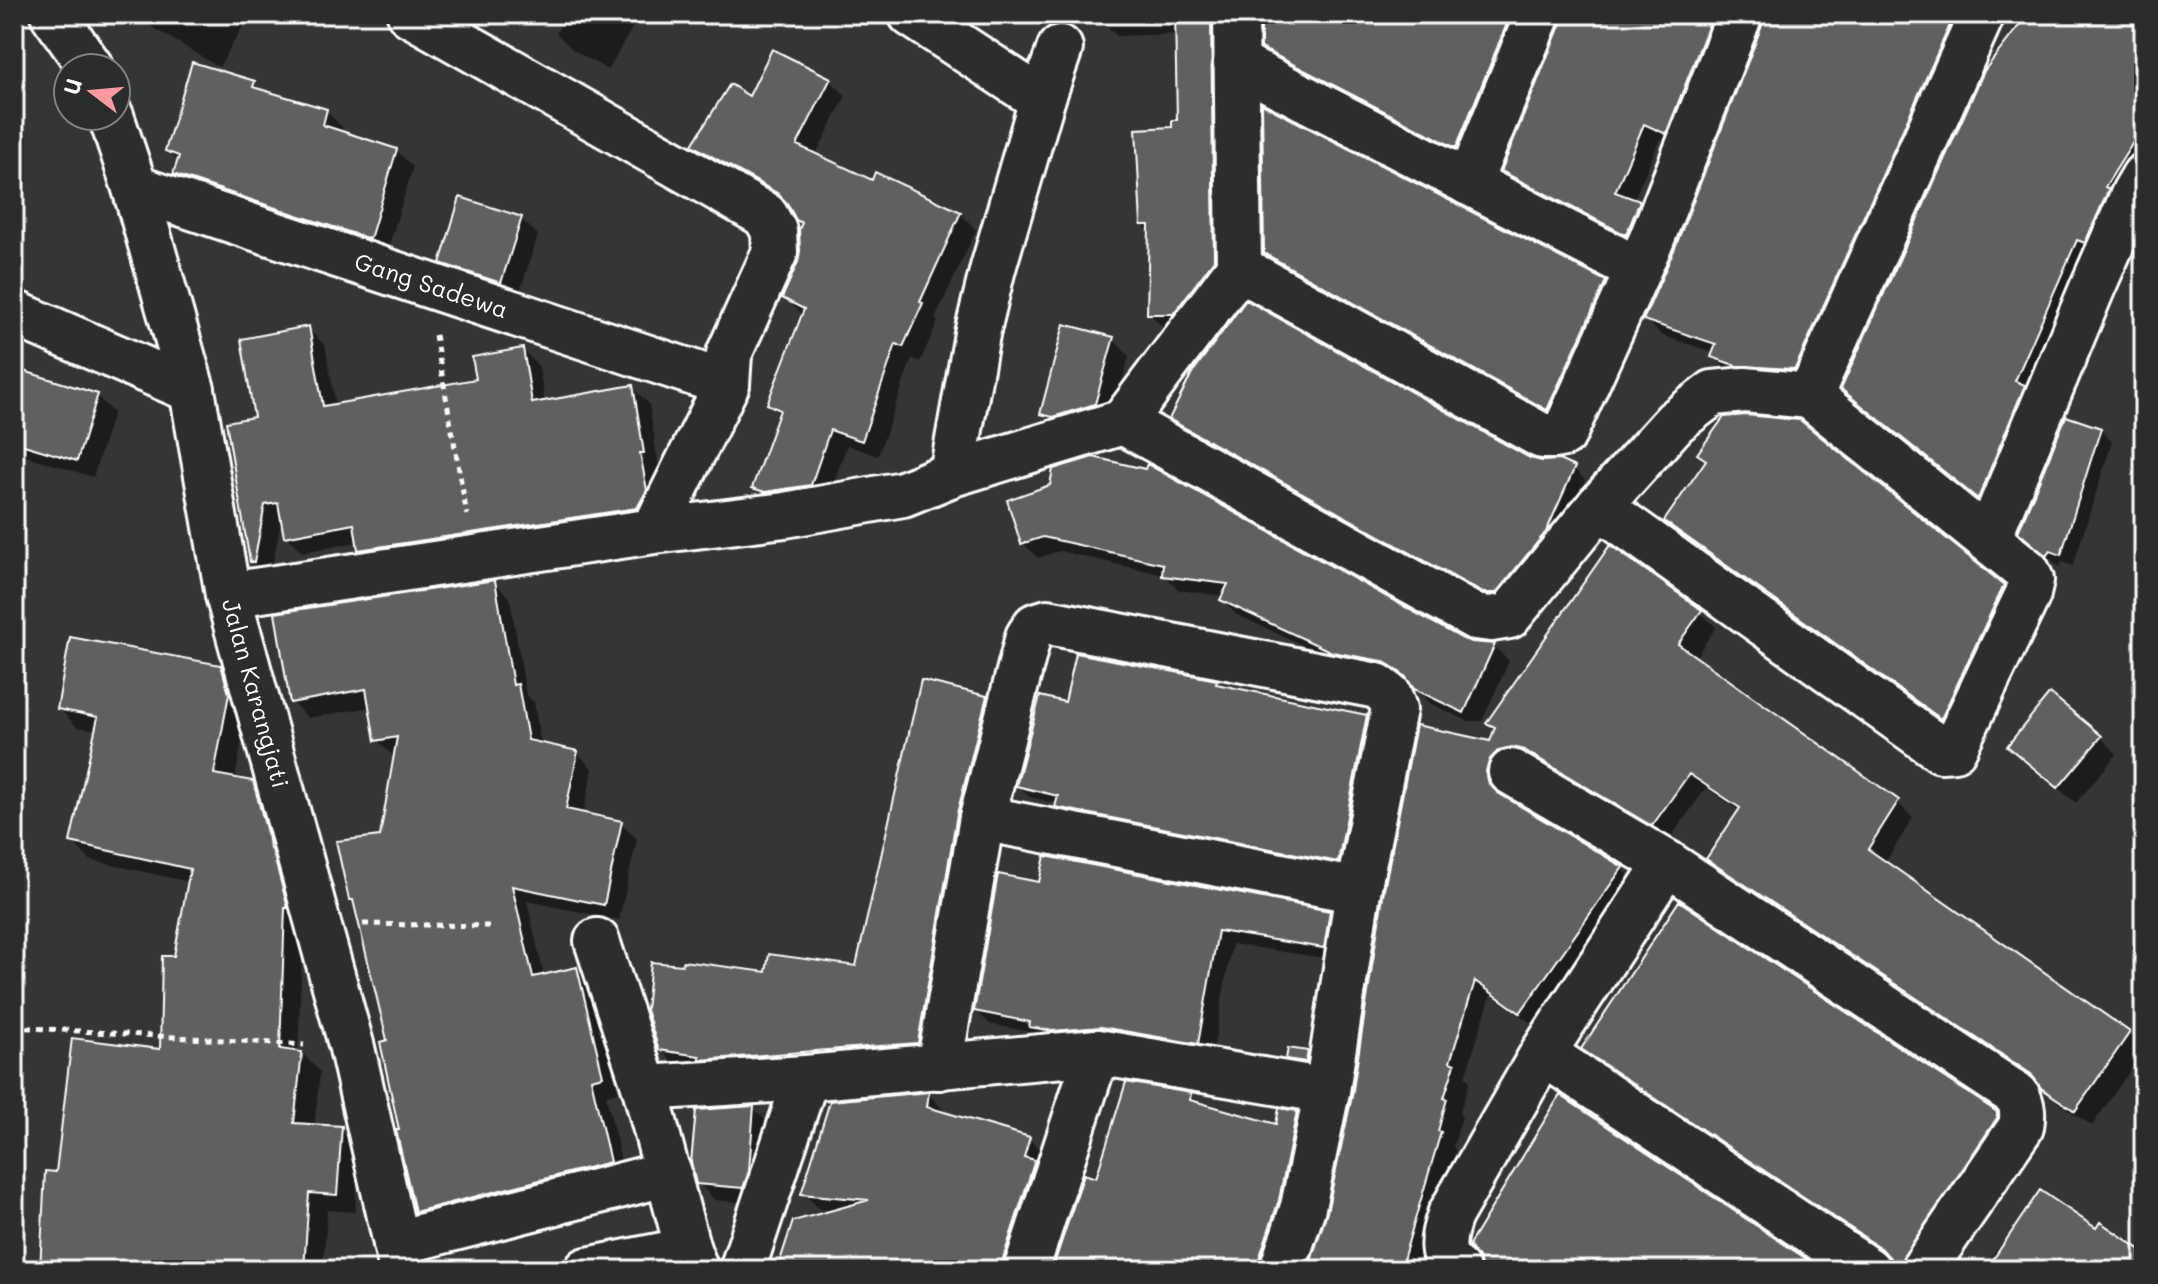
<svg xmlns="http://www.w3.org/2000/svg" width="2158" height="1284" font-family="Mali,sans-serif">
<rect width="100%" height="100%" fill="#333536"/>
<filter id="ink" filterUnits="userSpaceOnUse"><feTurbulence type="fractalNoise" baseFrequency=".0125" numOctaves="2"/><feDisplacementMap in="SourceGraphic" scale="16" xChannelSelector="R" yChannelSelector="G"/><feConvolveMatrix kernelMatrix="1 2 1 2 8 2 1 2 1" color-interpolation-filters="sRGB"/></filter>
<g filter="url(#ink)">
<path fill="#0007" d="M130 14H250L219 67Z
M567 14H640L608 70 573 50 556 33Z
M1104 14H1228L1226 273 1186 326H1162L1149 313 1150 232 1143 225 1174 129 1179 122 1178 34 1117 36 1104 24Z
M1263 14H1487L1506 26 1519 39 1469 159 1277 60 1263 47Z
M1564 14H1737L1682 148 1660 139 1633 201 1639 203 1654 219 1642 249 1519 186 1503 170 1563 24Z
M1766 14H1979L1810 384 1729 372 1714 357 1715 353 1661 335 1645 319 1676 251 1765 24Z
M2028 14H2144V162L1992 511 1858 403 1843 388Z
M830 80 846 96 815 156 873 183 960 213 976 230 935 319 938 321 920 362 912 358 878 456 847 445 827 501 771 503 755 487 780 415 769 404 804 316 784 298 800 262 803 224 791 206 711 161 695 145 750 99Z
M254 83 264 93 326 111 343 128 341 133 396 150 413 167 386 255 192 190 175 174 179 162 167 150Z
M521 219 538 235 518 298 459 279 443 262Z
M1266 252 1604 283 1619 297 1562 423 1281 267Z
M308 329 325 345 336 406 478 381 523 350 539 367 545 403 632 387 649 404 659 469H656L662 507 377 566 360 549 359 542 302 552 286 536 282 516 270 578H268L252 561 256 419Z
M1113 339 1129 356 1112 420 1059 430 1042 413Z
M14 370 97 396 113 413 93 477 14 452Z
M1172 419 1529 460 1574 469 1589 484 1560 547 1500 607 1187 434Z
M2100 429 2112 442 2073 566 2062 562 2059 567 2030 539Z
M1009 501 1462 641 1494 646 1509 661 1482 721H1468L1431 704 1412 684 1400 676 1349 666 1237 615 1222 600 1224 596 1179 590 1164 575 1059 551 1038 558 1023 543Z
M1666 521 2003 586 2017 601 1955 732 1680 535Z
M494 582 510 598 526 695 534 702 541 745 577 753 593 769 583 815 621 823 637 839 619 920 527 901 544 976 576 969 592 985 618 1092 606 1095 625 1178 432 1227 416 1211 401 1132 389 1042 357 905 351 899 382 838 396 755 393 756 377 740 371 707 308 718 292 702Z
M1700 612 1716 627 1695 658 1897 802 1913 818 1885 863 2129 1033 2144 1050 2092 1126 2060 1104 2041 1084 1725 875 1709 859 1740 811 1706 788 1669 840 1501 790 1504 799 1622 868 1638 884 1537 1027 1491 995 1465 1077 1470 1081 1459 1114 1462 1117 1453 1147 1456 1150 1420 1270H1310L1496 730 1489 723Z
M220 667 239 686 247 714 235 779 252 783 271 801 303 926 298 1053H302L320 1072 314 1127 341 1128 359 1147 355 1212 327 1210 323 1270H42L58 1174 162 1051 190 882 90 860 72 841 97 730 77 727 59 708Z
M1216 682 1220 687 1366 717 1378 729 1350 872 1069 818 1058 806V804L1030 797 1018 785 1067 705Z
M986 698 1001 713 933 1057 676 1065 661 1049 768 974 858 968Z
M2101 737 2117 754 2076 803 2027 762 2010 746Z
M1040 884 1329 913 1342 927 1337 960 1232 944 1212 1056 1045 1040 1039 1034 990 1024 976 1011Z
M1584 1048 1996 1113 2013 1130 1905 1270 1898 1264 1601 1065Z
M1307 1053 1315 1061 1314 1069 1297 1066 1288 1058Z
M928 1094 944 1110 943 1114 1029 1139 1045 1155 1020 1270H779L836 1211 819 1209 804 1193Z
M1190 1095 1199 1104 1278 1127 1296 1113 1312 1129 1276 1270H1054L1097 1180Z
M753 1108 770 1125 759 1204 715 1200 698 1183Z
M2097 1230 2144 1255V1270H1983L1998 1247 2002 1250Z"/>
<path fill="#5f6162" stroke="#fff" stroke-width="2" d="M1175 14H1211L1214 260 1173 314H1147L1149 225H1141L1136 129 1172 127V120H1177Z
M1261 14H1511L1456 148 1261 48Z
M1562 14H1713L1666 134 1644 124 1615 192 1640 201 1626 235 1501 171 1561 23Z
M1764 14H1955L1795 369 1737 366 1711 357 1716 344 1643 320 1674 250 1763 23Z
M2028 14H2144V125L2105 187 2109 189 2085 243 2077 240 2015 381 2025 385 1978 499 1841 389 1984 71Z
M772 49 831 78 797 145 872 180 875 172 961 212 920 302 923 303 903 347 896 344 862 441 830 430 811 485 765 492 752 488 780 410 767 404 804 309 782 298 798 262 800 251 799 229 802 223 796 220 787 203 777 193 692 145 730 84 749 96Z
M192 62 255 81 253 87 327 109 323 125 397 149 370 239 173 174 179 156 165 151Z
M1262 104 1606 281 1547 410 1264 253Z
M460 197 522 217 501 283 440 263Z
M1246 300 1530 458 1542 461 1559 460 1575 467 1546 532 1496 593H1483L1169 419 1192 373Z
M1064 324 1114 337 1095 404 1053 417 1040 414Z
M309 326 323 406 476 379 472 357 523 348 532 403 633 385 644 453H640L647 490 637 508 358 550 354 524 284 537 278 503 265 505 254 562H250L226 422 254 417 241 339Z
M14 368 98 394 77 461 14 442Z
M1745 415 1800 420 2004 585 1941 719 1664 521 1706 460 1697 454 1724 417Z
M2066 416 2101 428 2061 555 2050 551 2046 556 2018 532Z
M1093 457 1145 469 1147 464 1463 639 1472 642 1495 644 1464 713 1414 689 1405 676 1391 666 1382 661 1332 652 1220 600 1228 584 1162 576 1163 564 1043 537 1021 544 1007 500 1050 485 1053 469Z
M1610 545 1702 610 1678 644 1899 800 1868 849 2130 1032 2075 1111 2041 1088 2031 1074 1706 859 1740 808 1689 774 1652 826 1524 750 1512 747 1499 750 1490 759 1486 771 1489 784 1498 793 1623 867 1520 1013 1475 981 1450 1062 1455 1064 1444 1098 1447 1099 1438 1131 1441 1132 1400 1270H1308L1327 1212 1352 1096 1383 895 1416 725 1490 741 1495 727 1486 723Z
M495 580 513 685 518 684 528 740 578 751 566 809 622 821 604 905 512 886 533 977 577 967 603 1076 591 1079 610 1162 415 1212 396 1130H399L380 1042 387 1040 353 900H349L336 841 380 836 397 737 375 741 366 689 290 703 275 613Z
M70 637 221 665 229 694 214 774 253 781 269 840 270 849H272L288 908H285L280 1049 302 1052 294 1123 342 1126 337 1195 309 1193 304 1270H40L45 1171 56 1172 72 1038 160 1049 162 956H174L190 869 70 842 98 717 57 709Z
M1076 653 1217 680 1216 684 1367 715 1338 862 1055 807 1058 796 1016 786 1040 696 1065 702Z
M921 680 987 696 957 814 918 1043 700 1060V1056L659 1050 646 1010 651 962 682 965 683 961 766 972 769 954 856 966Z
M2050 693 2102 736 2058 788 2007 746Z
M1045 856 1330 911 1324 948 1218 931 1198 1044 1101 1027 1053 1031 1029 1027 1030 1022 974 1011 998 874 1039 882Z
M1679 901 1997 1112V1118L1895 1270H1893L1890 1258 1882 1249 1581 1049Z
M1288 1048 1308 1051 1306 1062 1286 1059Z
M1126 1082 1191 1093 1190 1100 1276 1124 1279 1108 1297 1111 1279 1200 1258 1262V1270H1052L1084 1174 1096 1178Z
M929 1092 927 1107 1030 1137 1024 1157 1035 1160 1002 1262V1270H777L793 1221 869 1200 801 1194 830 1101Z
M1560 1095 1823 1270H1481L1480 1261 1469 1245Z
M754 1106 749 1171 743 1188 696 1184 691 1163 696 1110Z
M2040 1190 2096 1228 2100 1222 2144 1252V1270H1986Z"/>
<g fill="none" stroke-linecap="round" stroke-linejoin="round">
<defs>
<g id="minor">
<path d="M53 14 91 68"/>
<path d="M410 14 765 215 774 231 775 252 729 354 727 384 654 531"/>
<path d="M911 14 1042 100"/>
<path d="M1236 63 1637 269"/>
<path id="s1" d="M111 116 135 188 192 390 228 595 352 1048 402 1270"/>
<path d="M1469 183 1538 14"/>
<path id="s2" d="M135 188 727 384"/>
<path d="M1239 268 1542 436H1553L1564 434 1651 241 1740 14"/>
<path d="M14 313 192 390"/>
<path d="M1123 422 1239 268 1236 14"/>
<path d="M952 474 977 334 993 268 1042 100 1060 48"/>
<path d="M1599 506 1941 750 1954 749 2028 594 2031 580 2027 571 1810 396"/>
<path d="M1988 539 2091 291 2134 193 2144 176"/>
<path d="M228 595 654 531 785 515 903 494 952 474 1123 422 1475 617 1491 619 1509 616 1599 506 1675 422 1713 393 1745 390 1810 396 1982 14"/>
<path d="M1511 772 1667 863 2017 1095C2023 1106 2023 1115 2021 1127L1923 1270"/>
<path d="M982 818 1358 891"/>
<path d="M597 941 645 1088 688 1250 696 1270"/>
<path d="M1543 1053 1868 1270"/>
<path d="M939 1067 982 818 1028 637 1035 626 1048 622 1377 686 1389 695 1394 709 1358 891 1327 1091 1303 1207 1282 1270"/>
<path d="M645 1088 806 1078 1097 1052 1327 1091"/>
<path d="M396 1243 669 1173"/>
<path d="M587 1270 688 1250"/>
<path d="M742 1270 806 1078"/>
<path d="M1026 1270 1097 1052"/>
<path d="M1457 1270C1437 1256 1443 1235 1450 1215L1543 1053 1667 863"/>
</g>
</defs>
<use href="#minor" stroke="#fff" stroke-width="50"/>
<path stroke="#fff" stroke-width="5" stroke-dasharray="6 6" stroke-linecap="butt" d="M435 335 467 515
M363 924 490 926
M14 1027 304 1045"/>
<use href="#minor" stroke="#2a2d2e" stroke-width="44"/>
</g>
</g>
<g text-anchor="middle" stroke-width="6" stroke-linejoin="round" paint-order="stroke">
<g font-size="24" fill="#fff" stroke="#2a2d2e">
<text dy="8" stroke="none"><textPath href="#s2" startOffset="312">Gang Sadewa</textPath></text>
<text dy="8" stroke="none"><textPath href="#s1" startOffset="596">Jalan Karangjati</textPath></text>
</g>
</g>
<rect width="2158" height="1284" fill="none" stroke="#2a2d2e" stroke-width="48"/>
<rect x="24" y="24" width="2110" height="1236" fill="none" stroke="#fff" stroke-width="3" filter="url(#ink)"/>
<g transform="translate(92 92) rotate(286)"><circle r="38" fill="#2a2d2e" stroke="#7f8182" stroke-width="2"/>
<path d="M0-6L14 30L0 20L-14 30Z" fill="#ff9aa2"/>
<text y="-12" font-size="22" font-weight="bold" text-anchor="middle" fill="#ffffff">U</text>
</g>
</svg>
